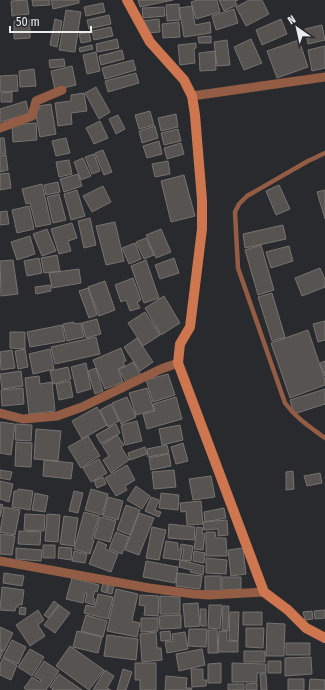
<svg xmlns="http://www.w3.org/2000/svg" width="325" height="690" font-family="'Fira Sans Condensed',sans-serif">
<rect width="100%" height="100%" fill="#292a2d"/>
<path fill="#565351" stroke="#767370" d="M27 0 29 14 12 16 11 1Z
M32 0H49L50 5 33 6Z
M51 0H79V3L53 9Z
M138 0H173L140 7Z
M197 0H217L220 12 196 19 191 2Z
M219 0H238L235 1 237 5 224 11Z
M249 0H262L269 14 246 26 236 7Z
M103 3 105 12 86 16 84 7Z
M179 4 180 20 167 21 166 5Z
M192 6 195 25 210 22 211 33 184 37 179 8Z
M164 7 165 16 143 18 142 8Z
M234 9 238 23 216 30 212 16Z
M66 10 81 12 75 52 59 50Z
M109 15 111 24 89 29 87 20Z
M55 19 62 21 57 47 50 45Z
M159 19 160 32 146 33 141 21Z
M281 19 287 34 262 45 256 30Z
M30 20V38L14 39V21Z
M179 22 180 37 163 38 162 24Z
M322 25 325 40 308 44 305 29Z
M111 27 113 36 94 40 92 31Z
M89 32 91 41 81 43 79 34Z
M211 36V43H199L198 37Z
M117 39 119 48 97 52 96 44Z
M251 39 262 63 244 70 234 47Z
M227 40 230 65 217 66 214 42Z
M299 40 308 67 277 78 267 51Z
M196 43V48L194 49 195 63 180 65 178 45Z
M92 45 93 49 80 52 79 48Z
M325 46V68L312 71 308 50Z
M122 50 124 59 101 65 99 56Z
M215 51 216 70 200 71 199 53Z
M96 52 100 71 87 74 83 55Z
M64 59 65 66 50 68 49 60Z
M133 60 136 70 105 79 102 68Z
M72 66 76 85 55 90 51 71Z
M34 69 36 86 20 87 19 71Z
M136 73 139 83 108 92 105 81Z
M17 75 18 91 0 92V76Z
M96 87 110 112 99 119 85 93Z
M12 92V102H1V93Z
M84 93 87 111 71 113 72 124 58 126 55 103 71 101V95Z
M26 101 29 114 0 122V109Z
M51 104 56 134 40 137 35 110 40 109 39 106Z
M150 111 154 125 139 129 135 115Z
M176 114 178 127 161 131 158 118Z
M118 115 125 129 116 134 109 119Z
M100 121 108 138 94 144 86 128Z
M36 123 37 140 13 142 12 125Z
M155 126 158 138 142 143 139 131Z
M178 129 181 141 164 145 161 133Z
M0 138H4L6 154H0Z
M66 138 70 153 56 156 52 141Z
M159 141 162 154 147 158 143 146Z
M181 143 184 154 167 159 164 148Z
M103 150 112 172 104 175 95 153Z
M94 154 100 171 92 174 85 157Z
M6 155 8 170 0 172V156Z
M83 158 91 176 81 180 74 162Z
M69 160 72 174 59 177 56 162Z
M168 161 170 174 155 177 152 164Z
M9 173 11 188 0 190V174Z
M78 174 82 186 64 192 60 179Z
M184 175 195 216 171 222 161 181Z
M58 182 60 192 46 195 44 185Z
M42 184 51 224 36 227 30 203 26 204 22 189Z
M279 185 290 209 276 215 266 191Z
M103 186 111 202 92 212 83 196Z
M77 190 85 216 71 220 64 194Z
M325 190V219L317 192Z
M59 194 66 220 53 223 47 197Z
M29 206 34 229 17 233 12 210Z
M7 211 9 224 0 225V212Z
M90 218 96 245 84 248 78 221Z
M115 222 124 261 106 265 96 226Z
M72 223 77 238 68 241 71 251 59 254 51 229Z
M283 225 286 239 245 248 243 234Z
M47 229 56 251 42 256 33 234Z
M161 229 171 252 156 258 146 235Z
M30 236 35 254 17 260 11 242Z
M146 238 154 255 144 259 136 242Z
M135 243 141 259 129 264 122 248Z
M261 245 274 290 258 295 245 250Z
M289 246 293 261 271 268 266 252Z
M57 255 60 271 44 273 41 258Z
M39 258 42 273 27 276 24 261Z
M174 258 179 273 160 279 155 265Z
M13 260 18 294 1 296 0 261Z
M146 260 159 298 144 303 131 266Z
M320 268 325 279V287L302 296 295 278Z
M79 269 81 283 52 288 49 273Z
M133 278 141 300 137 302 140 308 130 311 126 300 121 302 115 285Z
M105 281 115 310 99 316 88 287Z
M50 285 51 291 36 294 35 287Z
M88 288 97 315 89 318 79 291Z
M272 293 285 337 272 341 258 297Z
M164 296 180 323 161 335 145 308Z
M145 312 160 335 143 346 128 323Z
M97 319 101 334 86 338 82 323Z
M325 321V340L318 342 313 324Z
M74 322V324L81 323 84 337 67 341 63 324Z
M62 325 65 341 30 347 27 332Z
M308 330 325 380V385L290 398 271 343Z
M10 332H25V349L10 348Z
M96 337 100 354 55 364 51 347Z
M137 338 153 362 140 371 124 347Z
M121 348 126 361 123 362 125 366 118 369 123 382 105 389 93 360Z
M25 349 28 367 18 369 15 351Z
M50 349 54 369 33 374 29 354Z
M12 350 15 368 1 370 0 352Z
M325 361V376L320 363Z
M133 362 141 375 127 384 119 370Z
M86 363 91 389 77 393 71 367Z
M68 367 71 379 53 384 50 371Z
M96 368 103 391 95 394 88 371Z
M21 371 23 386 2 389 0 374Z
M168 374 175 395 153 402 146 380Z
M39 376 40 384 52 382 55 411 29 414 25 378Z
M70 381 73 397 59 400 56 384Z
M23 388 24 404 2 406 1 390Z
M147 388 154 410 136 415 129 393Z
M325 389V404L294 414 290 400Z
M127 397 136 417 121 424 112 403Z
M176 397 182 419 147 429 143 414 155 411 153 404Z
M111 404 119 421 108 427 100 410Z
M97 407 107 425 82 439 72 421Z
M137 421 142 441 125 445 121 425Z
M0 422 15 424 11 455 0 453Z
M16 424 32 425 31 441 15 440Z
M116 424 120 433 101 444 96 435Z
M180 425 183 440 162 445 159 429Z
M36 429 61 431 58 461 34 459Z
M117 435 124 445 121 447 129 460 111 473 103 460 109 456 102 445Z
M88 436 100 456 81 468 68 447Z
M16 442 32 443 31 467 15 466Z
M183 443 188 461 176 464 171 447Z
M167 445 169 453 148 457 147 449Z
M145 447 147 454 130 460 128 453Z
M169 454 171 466 151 470 149 458Z
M99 459 107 473 91 482 83 468Z
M44 460 73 463 71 479 43 476Z
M127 465 135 480 125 486 127 490 116 496 105 478Z
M0 470 12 472 10 480 0 478Z
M174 470 176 487 154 489 152 472Z
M293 471 294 489 286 490V472Z
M320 473 322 483 307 486 304 476Z
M211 476 215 497 193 500 189 479Z
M103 477 106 484 97 488 94 481Z
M0 481 13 484 9 502 0 499Z
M136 486 150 496 142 509 127 500Z
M18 489 33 491 30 510 12 507 14 491H18Z
M91 489 108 494 102 515 85 510Z
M74 491 83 493 78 513 69 511Z
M35 493 48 496 45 512 32 510Z
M161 493 179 495 178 510 159 508Z
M108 497 123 501 118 520 103 516Z
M151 497 159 500 155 510 161 512 159 517 145 511Z
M201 501 203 524 187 525 186 511 181 512 180 503Z
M0 504 3 505 0 517Z
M126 505 140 510 130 535 117 530Z
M4 507 20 510 15 535 0 532Z
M224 508 226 518 205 522 204 512Z
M84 512 99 516 92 539 94 540 90 554 74 549Z
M139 513 154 518 139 555 125 550Z
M25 514 45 515 44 531 24 530Z
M47 514 60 515 58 542 45 541Z
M64 516 78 518 74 546 60 544Z
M100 517 116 521 110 542 94 538Z
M227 520 228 535 218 536V529L204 530 203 522Z
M169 524 195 527 194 540 168 538Z
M152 527 166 530 159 560 146 558Z
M197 527 203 528 202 533 205 534 203 550 194 549Z
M19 531 41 532 40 545 18 544Z
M116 532 129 537 122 554 109 549Z
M206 532H215L216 538H226L227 556H206Z
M0 534 15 536 12 555 0 554Z
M98 541 107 545 105 549 118 554 111 572 89 564Z
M166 541 178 543V550H182L180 560 163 558Z
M181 544 193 546 191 561 182 560 184 549H180Z
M43 545H55V558H43Z
M59 547 72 548 71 560 58 558Z
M16 548 42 550 41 561 16 559Z
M243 548 246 574 231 576 228 550Z
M74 551 87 554 85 563 72 561Z
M194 551 205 553 204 563 193 561Z
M206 558 227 560 226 574 206 573Z
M180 560 204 566 203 575 190 572 191 570 179 567Z
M146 561 178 567 175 583 143 577Z
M4 573 24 576 22 586 3 583Z
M177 573 202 576 200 589 176 586Z
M205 576H221V591H205Z
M222 577H241V589L222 590Z
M72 578 99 585 97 592 95 591 93 598 95 599 94 605 85 602 87 593H85L83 603 66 599Z
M103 583 108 584 106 593 101 591Z
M109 584 114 586 112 594 107 593Z
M2 587 24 590 22 605 19 604 18 607H16L15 611 0 610Z
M116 589 138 594 132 621 140 623 137 637 107 631Z
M98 594 113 597 108 619 84 613 86 605 95 607Z
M140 595 159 596 158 616 144 615 145 606 139 605Z
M160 596 180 597V614H160Z
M54 601 59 605 48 618 44 615Z
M198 603 200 626 185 627 183 604Z
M59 605 70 613 55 633 44 625Z
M209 605H222L220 629 208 628Z
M223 606H229L228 631 222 630Z
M20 607 26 608 25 615 19 614Z
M200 609H206V626H201Z
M38 610 44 620 38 625 45 636 30 646 16 625Z
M325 610V618L315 619 314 611Z
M312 611 313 619 305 620 303 612Z
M230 612H239L238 641 229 640Z
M243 612H262V625H243Z
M86 615 107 621 103 637 81 631Z
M181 615V628L160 629 159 616Z
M141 618H158V631L141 632Z
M267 623 285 624 284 656H266Z
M0 627 13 633 4 651 0 649Z
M246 628H264L263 648 246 647Z
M189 629H207L206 647 188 646Z
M208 630H217L218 653H208Z
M77 631 102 637 98 653 73 647Z
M170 631 171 640 161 641 160 632Z
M219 631H227V641H238V652H218Z
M156 632 157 648H161L162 660 142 662 140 634Z
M185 632 188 649 167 653 165 642 173 641 172 634Z
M107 635 138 639 136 660 104 656Z
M12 640 26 647 18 664 3 657Z
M286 643H310V655H286Z
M70 646 104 670 89 690 56 666Z
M30 649 44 657 32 676 18 667Z
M202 649 205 665 179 671 176 654Z
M0 650 3 651 0 659Z
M244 651H265V662H244Z
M311 657 312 674 285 676V658Z
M3 658 17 665 11 680 0 675V664Z
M44 661 59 671 46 690H27L24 688 32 677 40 682 41 680 34 676Z
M268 661H281V673H268Z
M135 663H156V690H140V680H135Z
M221 663V683H208V664Z
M232 663 266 664V673H257V682H232Z
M123 669 132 672 126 690H117Z
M191 669H203V680H207L206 686 192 687Z
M105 670 114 676 107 688 111 690H93Z
M59 674 82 690H52L53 689 50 687Z
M260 674H266L267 690H261Z
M166 676 187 678 186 688H192L191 690H165Z
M288 679H304V690H288Z
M310 679 325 680V690H309Z
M257 683V690H246V684Z
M228 684H244V690H228Z"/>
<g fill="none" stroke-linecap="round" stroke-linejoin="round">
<path stroke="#935c44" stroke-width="4.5" d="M325 153 308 161 247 196 239 204 235 212 238 268 285 403C296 418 310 427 325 438"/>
<path stroke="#935c44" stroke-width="9" d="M192 96 325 77
M0 128 32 116 36 101 62 90
M0 413 23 419 57 416 82 407 161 369 178 363
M0 561 149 588 194 594 209 595 264 592"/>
<path stroke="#ce764f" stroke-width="10" d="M127 0 150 42 184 80 192 96 195 115 202 200V229L190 327 180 344 178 363 264 592 288 610 306 628 325 638"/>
</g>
<g transform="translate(297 28) rotate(326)" stroke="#292a2d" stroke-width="3" paint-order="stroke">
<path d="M0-3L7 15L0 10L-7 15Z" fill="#eaebed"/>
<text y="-6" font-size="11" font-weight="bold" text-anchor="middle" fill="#eaebed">N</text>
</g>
<path d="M10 26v6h81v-6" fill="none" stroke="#eaebed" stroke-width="2"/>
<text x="16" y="26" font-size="12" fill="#eaebed" stroke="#292a2d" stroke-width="3" paint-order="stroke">50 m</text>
</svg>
